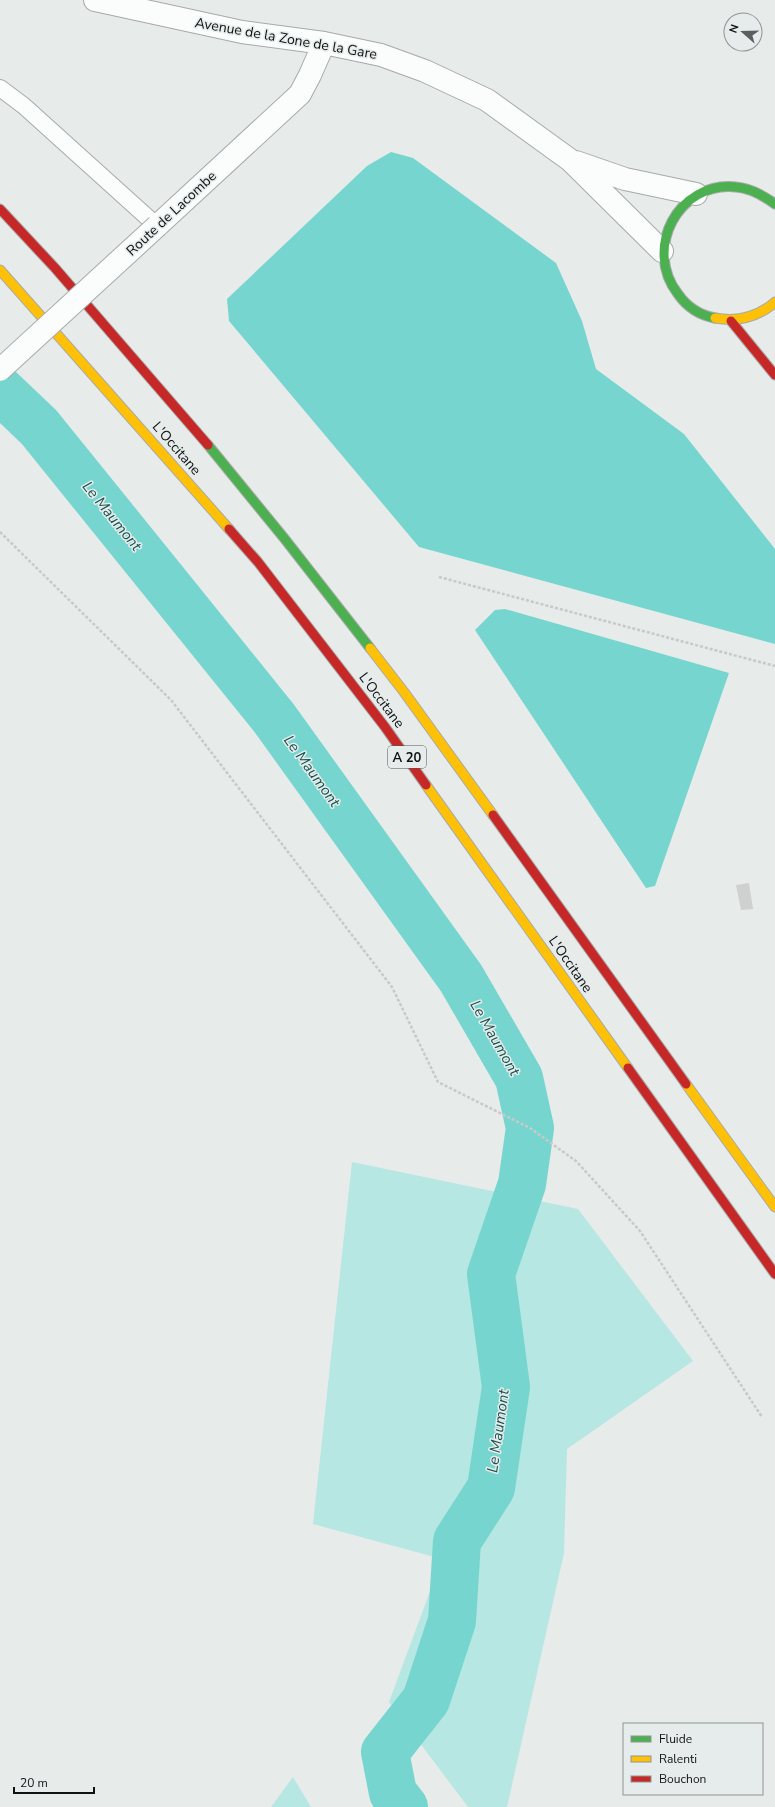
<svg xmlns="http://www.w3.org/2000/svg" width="775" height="1807" font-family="'Nunito Sans',sans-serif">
<rect width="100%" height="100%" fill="#e7ebea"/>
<path fill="#b6e7e2" d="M352 1162 578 1209 693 1361 567 1449 564 1553 507 1807H468L389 1702 442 1559 313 1524Z
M293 1777 311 1807H271Z"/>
<path fill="#76d6cf" d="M391 152 413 158 556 263 582 321 596 369 684 434 775 549V644L419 547 229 321 227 299 367 166Z
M505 609 729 673 655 886 646 888 475 630 495 610Z"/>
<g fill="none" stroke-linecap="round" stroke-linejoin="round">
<path stroke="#76d6cf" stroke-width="48" d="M0 390 39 427 274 718 461 978 519 1078 530 1128 522 1184 491 1274 506 1387 491 1488 457 1541 452 1621 426 1700 385 1752 393 1793 404 1807"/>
</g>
<path fill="#cfd0d0" d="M749 883 753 909 741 910 736 885Z"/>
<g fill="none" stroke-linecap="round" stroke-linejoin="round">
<defs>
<path id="lane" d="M0 88 24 106 157 226"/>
<path id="street" d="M95 0 242 32 324 43 381 55 425 71 487 100 570 160 662 251
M576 162 625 179 696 194
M157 226 300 94 310 75 324 43"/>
<path id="fast" d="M715 318C699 315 687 307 678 294 643 249 678 181 736 187 751 188 764 196 775 204
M208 445 284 538 370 648"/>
<path id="slow" d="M0 270 229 529
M715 318C737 322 758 317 775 302
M370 648 404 692 493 815
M426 785 628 1068
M686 1084 775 1207"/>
<path id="jam" d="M0 209 55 268 208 445
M731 321 775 375
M229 529 258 562 385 727 426 785
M493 815 686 1084
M628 1068 775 1274"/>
</defs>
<use href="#lane" stroke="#a7aaa9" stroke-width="18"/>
<use href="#street" stroke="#a7aaa9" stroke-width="24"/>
<use href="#fast" stroke="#a7aaa9" stroke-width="11"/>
<use href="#slow" stroke="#a7aaa9" stroke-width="11"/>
<use href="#jam" stroke="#a7aaa9" stroke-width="11"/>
<path stroke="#c8c9c8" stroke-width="2.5" stroke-dasharray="3 2" stroke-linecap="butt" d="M0 532 171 700 392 987 438 1082 530 1128 576 1161 640 1231 762 1417
M439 577 775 666"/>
<use href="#lane" stroke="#fbfcfc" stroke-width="16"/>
<use href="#street" stroke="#fbfcfc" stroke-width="22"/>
<use href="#fast" stroke="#4caf50" stroke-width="9"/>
<use href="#slow" stroke="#ffc107" stroke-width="9"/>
<use href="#jam" stroke="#c62828" stroke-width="9"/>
<defs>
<path id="street-bridge" d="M0 370 157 226"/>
</defs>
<use href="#street-bridge" stroke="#a7aaa9" stroke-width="24" stroke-linecap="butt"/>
<use href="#street-bridge" stroke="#fbfcfc" stroke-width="22"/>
</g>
<g text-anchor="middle" stroke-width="3" stroke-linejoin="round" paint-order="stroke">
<rect fill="#e6eceb" stroke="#505353" stroke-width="1" x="388" y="746" width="38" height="22" rx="3"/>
<g font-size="13" font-weight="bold" fill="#101212">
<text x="407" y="762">A 20</text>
</g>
<g font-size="14" fill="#101212" stroke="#e6eceb">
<text transform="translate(286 38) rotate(10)" y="5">Avenue de la Zone de la Gare</text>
<text transform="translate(171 213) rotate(-43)" y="5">Route de Lacombe</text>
<text transform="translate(177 448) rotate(49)" y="5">L'Occitane</text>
<text transform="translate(382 700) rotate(53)" y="5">L'Occitane</text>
<text transform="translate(571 964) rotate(55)" y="5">L'Occitane</text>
</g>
<g font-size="15" font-style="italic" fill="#19524e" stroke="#e6eceb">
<text transform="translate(112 516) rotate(51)" y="5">Le Maumont</text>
<text transform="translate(312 771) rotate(54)" y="5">Le Maumont</text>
<text transform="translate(495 1038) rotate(60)" y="5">Le Maumont</text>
<text transform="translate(498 1431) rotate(-82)" y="5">Le Maumont</text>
</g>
</g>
<rect x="623" y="1723" width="140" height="72" fill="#e6eceb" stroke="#909594"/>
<rect x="631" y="1736" width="20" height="6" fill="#4caf50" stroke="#909594"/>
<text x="659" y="1743" font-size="12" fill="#101212">Fluide</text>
<rect x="631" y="1756" width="20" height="6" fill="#ffc107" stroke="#909594"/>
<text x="659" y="1763" font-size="12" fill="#101212">Ralenti</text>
<rect x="631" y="1776" width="20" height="6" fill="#c62828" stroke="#909594"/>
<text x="659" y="1783" font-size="12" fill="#101212">Bouchon</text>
<g transform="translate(743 32) rotate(290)"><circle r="19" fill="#e6eceb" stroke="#909594"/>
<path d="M0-3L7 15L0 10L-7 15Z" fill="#5b5e5e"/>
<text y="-6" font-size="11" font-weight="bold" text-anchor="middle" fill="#101212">N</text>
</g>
<path d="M14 1787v6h80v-6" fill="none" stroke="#101212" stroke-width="2"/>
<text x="20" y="1787" font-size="12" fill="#101212" stroke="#e6eceb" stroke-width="3" paint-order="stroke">20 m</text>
</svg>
